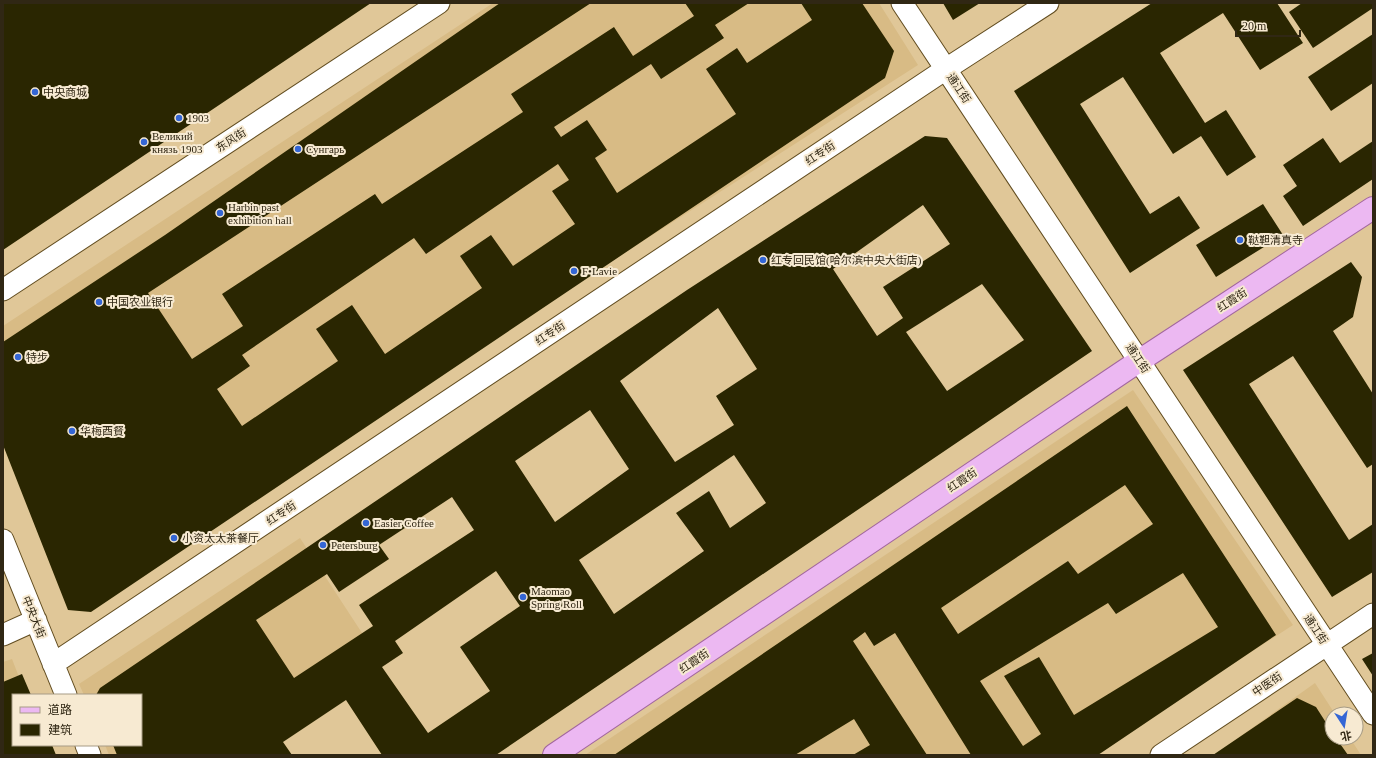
<svg xmlns="http://www.w3.org/2000/svg" width="1376" height="758" font-family="'Times New Roman','Noto Sans SC',serif">
<rect width="100%" height="100%" fill="#e0c798"/>
<path fill="#d8bb85" d="M493 3H879L918 65 92 594 3 384V326Z
M1133 390 1293 625 1092 755H585Z
M300 538 379 659 237 755H109L105 745H141V695H84L79 684Z
M12 659 26 695H13V745L3 755V662Z
M1315 683 1335 714H1332V738H1350L1361 755H1214Z"/>
<path fill="#2a2601" fill-rule="evenodd" d="M3 3H371L3 250Z
M500 3H591L148 293 192 359 243 326 222 294 375 194 382 204 523 112 511 94 614 27 633 56 694 16 685 3H749L715 25 724 38 661 79 651 64 554 127 561 137 587 120 607 150 595 158 617 193 736 114 706 69 737 48 747 63 812 20 801 3H862L894 51 885 78 91 612 68 610 3 445V342L165 235ZM558 164 569 180 552 191 575 224 513 266 491 235 460 256 482 288 385 354 352 305 316 329 338 361 242 426 217 389 250 366 242 355 414 238 426 254Z
M943 3H980L953 20Z
M1152 3H1277L1303 43 1260 70 1223 13 1160 53 1205 123 1226 110 1256 157 1227 176 1201 136 1173 154 1123 77 1080 104 1150 214 1179 196 1200 228 1130 273 1014 91Z
M1302 3H1373V8L1313 48 1289 12Z
M1373 34V83L1331 111 1308 77Z
M925 136 947 138 1092 351 496 755H382L346 700 283 742 292 755H117L113 745H141V695H96L100 688 687 290ZM923 205 950 244 883 287 903 318 877 336 833 269ZM982 284 1024 340 947 391 906 332ZM718 308 757 369 716 396 734 425 675 462 620 381ZM590 410 629 469 555 522 515 461ZM734 455 766 503 730 528 709 491 676 513 704 551 614 614 579 560ZM452 497 474 530 359 605 373 626 294 678 256 620 327 574 339 592 389 559 379 545ZM496 571 520 606 460 647 490 691 428 733 382 667 403 653 395 641Z
M1323 138 1340 163 1373 141V179L1303 226 1283 196 1297 186 1283 165Z
M1263 204 1283 235 1216 277 1196 245Z
M1351 262 1362 277 1353 317 1333 331 1373 394V464L1367 468 1293 356 1249 384 1349 540 1373 524V572L1332 597 1183 370Z
M1127 406 1276 635 1098 755H971L895 633 874 646 865 632 853 641 927 755H853L870 745 854 719 795 755H614ZM1125 485 1153 524 1078 574 1068 561 958 634 941 608ZM1183 573 1218 627 1074 715 1039 657 1004 676 1041 734 1023 746 980 681 1108 603 1116 614Z
M1373 653V676L1362 659Z
M22 674 31 695H13V745H52L56 755H3V682Z
M1297 698 1316 707 1332 732V738H1336L1348 755H1213Z"/>
<g fill="none" stroke-linecap="round" stroke-linejoin="round">
<defs>
<path id="minor" d="M902 3 1373 714
M3 290 439 3
M3 540 66 695
M3 635 36 620
M53 664 946 69 1048 3
M86 745 90 755
M1161 755 1373 614"/>
<path id="major" d="M554 755 1139 361 1373 208"/>
</defs>
<use href="#minor" stroke="#624d20" stroke-width="23"/>
<use href="#major" stroke="#a2679e" stroke-width="24"/>
<use href="#minor" stroke="#fff" stroke-width="21"/>
<use href="#major" stroke="#ecb8f2" stroke-width="22"/>
</g>
<g fill="#3466d5" stroke="#f7ead2" stroke-width="1.5">
<circle cx="35" cy="92" r="4"/>
<circle cx="179" cy="118" r="4"/>
<circle cx="144" cy="142" r="4"/>
<circle cx="298" cy="149" r="4"/>
<circle cx="220" cy="213" r="4"/>
<circle cx="1240" cy="240" r="4"/>
<circle cx="763" cy="260" r="4"/>
<circle cx="574" cy="271" r="4"/>
<circle cx="99" cy="302" r="4"/>
<circle cx="18" cy="357" r="4"/>
<circle cx="72" cy="431" r="4"/>
<circle cx="366" cy="523" r="4"/>
<circle cx="174" cy="538" r="4"/>
<circle cx="323" cy="545" r="4"/>
<circle cx="523" cy="597" r="4"/>
</g>
<g text-anchor="middle" stroke-width="4" stroke-linejoin="round" paint-order="stroke">
<g font-size="11" fill="#302714" stroke="#f7ead2">
<text transform="translate(959 88) rotate(56)" y="4">通江街</text>
<text transform="translate(231 140) rotate(-33)" y="4">东风街</text>
<text transform="translate(820 153) rotate(-34)" y="4">红专街</text>
<text transform="translate(1232 300) rotate(-33)" y="4">红霞街</text>
<text transform="translate(550 333) rotate(-34)" y="4">红专街</text>
<text transform="translate(1138 358) rotate(56)" y="4">通江街</text>
<text transform="translate(962 480) rotate(-34)" y="4">红霞街</text>
<text transform="translate(281 513) rotate(-34)" y="4">红专街</text>
<text transform="translate(34 617) rotate(68)" y="4">中央大街</text>
<text transform="translate(1316 629) rotate(56)" y="4">通江街</text>
<text transform="translate(694 661) rotate(-34)" y="4">红霞街</text>
<text transform="translate(1267 684) rotate(-34)" y="4">中医街</text>
</g>
<g font-size="11" fill="#302714" stroke="#f7ead2" text-anchor="start">
<text x="43" y="96">中央商城</text>
<text x="187" y="122">1903</text>
<text x="152" y="140">Великий<tspan x="152" dy="13">князь 1903</tspan></text>
<text x="306" y="153">Сунгарь</text>
<text x="228" y="211">Harbin past<tspan x="228" dy="13">exhibition hall</tspan></text>
<text x="1248" y="244">鞑靼清真寺</text>
<text x="771" y="264">红专回民馆(哈尔滨中央大街店)</text>
<text x="582" y="275">F•Lavie</text>
<text x="107" y="306">中国农业银行</text>
<text x="26" y="361">特步</text>
<text x="80" y="435">华梅酉䝳</text>
<text x="374" y="527">Easier Coffee</text>
<text x="182" y="542">小资太太茶餐厅</text>
<text x="331" y="549">Petersburg</text>
<text x="531" y="595">Maomao<tspan x="531" dy="13">Spring Roll</tspan></text>
</g>
</g>
<rect width="1376" height="758" fill="none" stroke="#302714" stroke-width="8"/>
<rect x="12" y="694" width="130" height="52" fill="#f7ead2" stroke="#a79c86"/>
<rect x="20" y="707" width="20" height="6" fill="#ecb8f2" stroke="#a79c86"/>
<text x="48" y="714" font-size="12" fill="#302714">道路</text>
<rect x="20" y="724" width="20" height="12" fill="#2a2601" stroke="#a79c86"/>
<text x="48" y="734" font-size="12" fill="#302714">建筑</text>
<g transform="translate(1344 726) rotate(168)"><circle r="19" fill="#f7ead2" stroke="#a79c86"/>
<path d="M0-3L7 15L0 10L-7 15Z" fill="#3466d5"/>
<text y="-6" font-size="11" font-weight="bold" text-anchor="middle" fill="#302714">北</text>
</g>
<path d="M1236 30v6h64v-6" fill="none" stroke="#302714" stroke-width="2"/>
<text x="1242" y="30" font-size="12" fill="#302714" stroke="#f7ead2" stroke-width="3" paint-order="stroke">20 m</text>
</svg>
